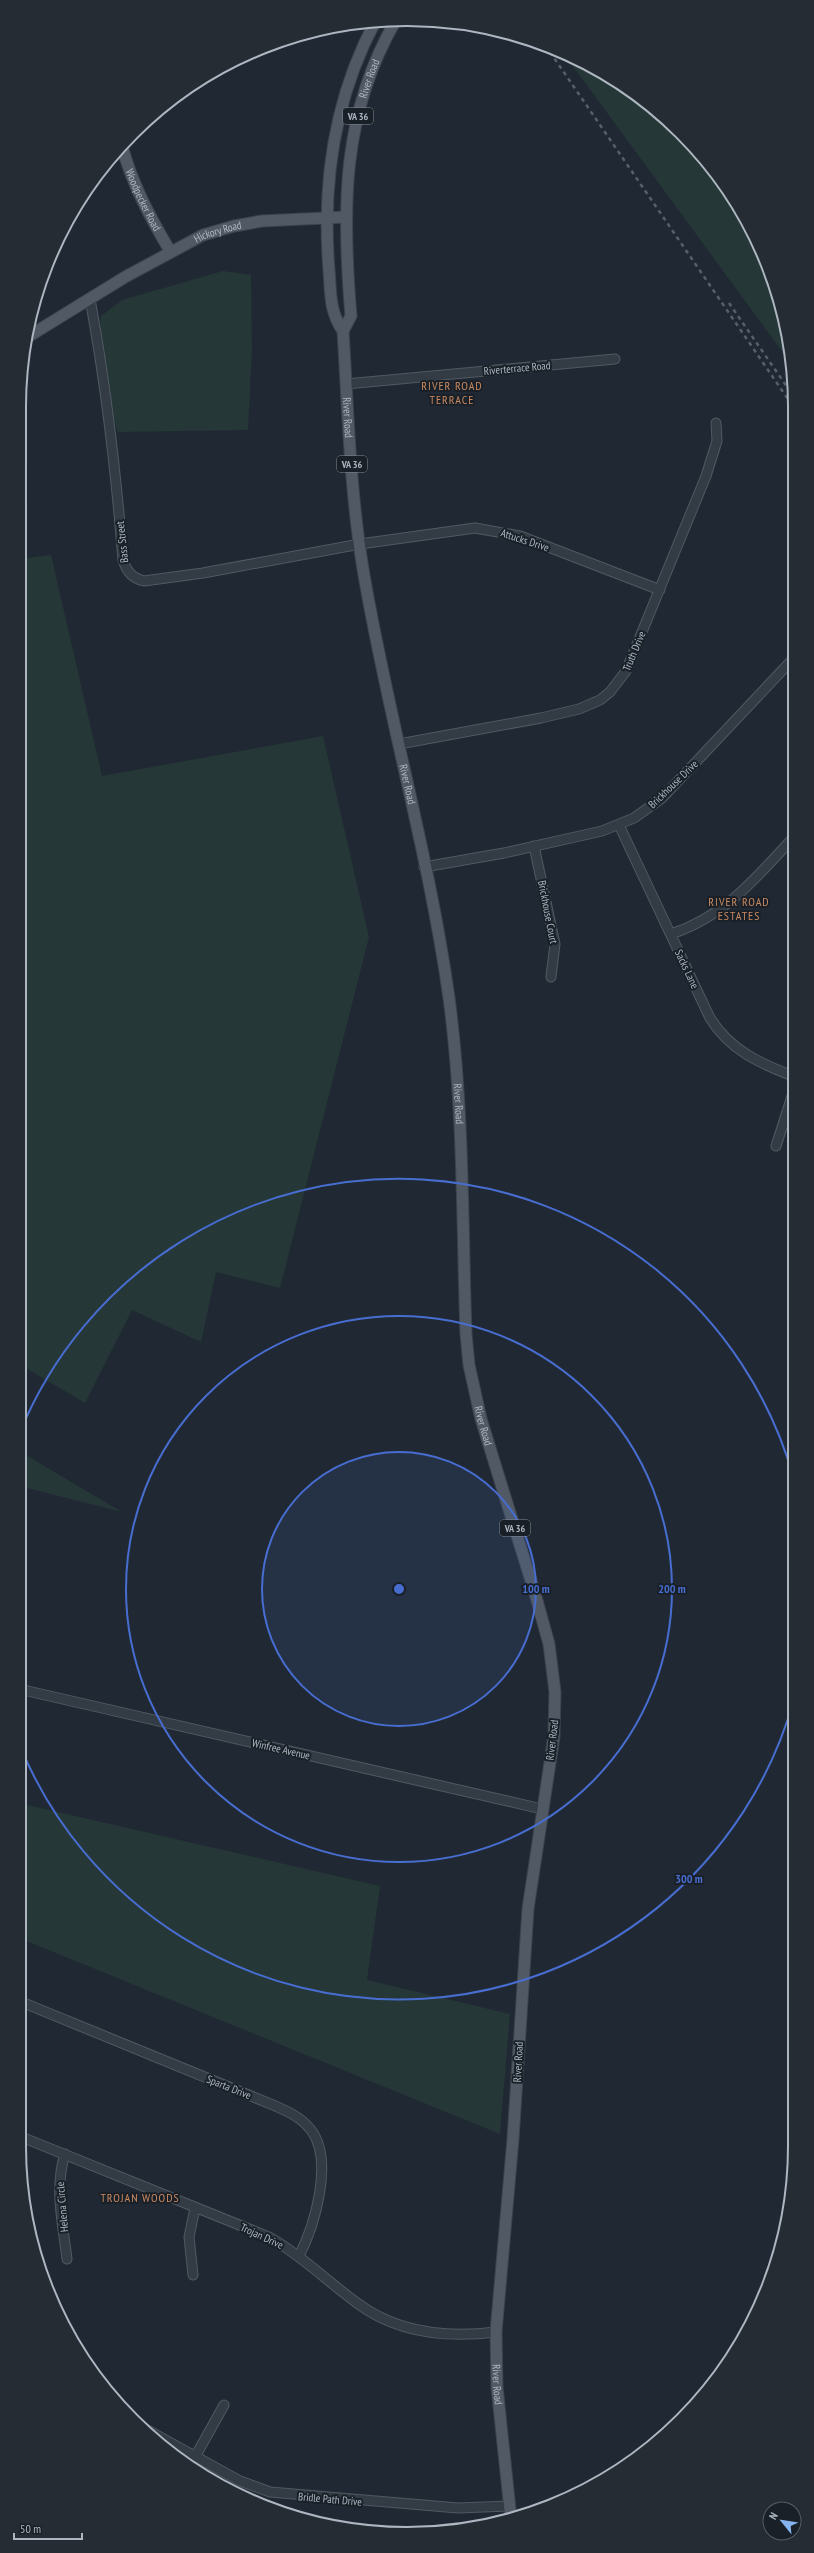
<svg xmlns="http://www.w3.org/2000/svg" width="814" height="2553" font-family="'PT Sans Narrow',sans-serif">
<rect width="100%" height="100%" fill="#202933"/>
<path fill="#253736" d="M567 58 601 71 699 151 755 236 792 356V365Z
M223 271 251 275 252 349 248 430 118 432 98 368 101 316 122 300Z
M51 555 102 776 323 736 369 937 280 1288 216 1272 201 1342 132 1310 85 1403 19 1364V559Z
M19 1451 122 1512 19 1486Z
M19 1803 380 1886 367 1980 510 2014 500 2134 19 1938Z"/>
<g fill="none" stroke-linecap="round" stroke-linejoin="round">
<defs>
<path id="minor" d="M90 299C106 385 116 472 123 560 127 572 132 578 144 581L203 573 360 544 475 528 520 536 660 590
M346 384 615 359
M399 744 541 718 579 709 600 700 610 692 626 671 706 476 717 441 716 423
M619 825 710 1018C730 1050 759 1063 793 1076
M534 846 555 944 551 977
M424 867 504 853 602 831 634 818 662 798 792 660
M671 934C724 917 756 878 793 838
M776 1146 793 1093
M19 1689 542 1809
M19 2001 273 2105C287 2111 301 2117 311 2130 334 2160 315 2225 299 2256
M19 2136 269 2237C301 2255 327 2281 357 2303 397 2333 448 2338 496 2332
M65 2154C54 2188 63 2225 67 2259
M193 2275 189 2237 195 2208
M142 2427 240 2481 270 2492 458 2508 510 2506
M195 2457 224 2405"/>
<g id="major">
<path id="s1" d="M375 22C334 99 322 184 329 270 331 293 329 311 343 331 348 410 350 491 363 569 387 713 429 854 449 998 464 1109 462 1222 466 1334L469 1365 481 1419 536 1597 549 1644 555 1692 554 1736 528 1909 513 2139 496 2332 497 2387 511 2519"/>
<path id="s2" d="M122 146C132 184 150 217 170 251"/>
<path id="s3" d="M343 331 351 316C342 211 341 114 396 20"/>
<path id="s4" d="M26 338 125 277 203 235 234 226 262 221 345 217"/>
</g>
</defs>
<use href="#minor" stroke="#515962" stroke-width="11"/>
<use href="#major" stroke="#3d444e" stroke-width="13"/>
<use href="#minor" stroke="#333b44" stroke-width="9"/>
<use href="#major" stroke="#515a64" stroke-width="11"/>
<path stroke="#565f6b" stroke-width="2.5" stroke-dasharray="4 4" stroke-linecap="butt" d="M550 52 792 405
M729 303 792 394"/>
</g>
<circle cx="399" cy="1589" r="137" fill="#486dd1" fill-opacity=".12"/>
<g fill="none" stroke="#486dd1" stroke-width="2">
<circle cx="399" cy="1589" r="137"/>
<circle cx="399" cy="1589" r="273"/>
<path d="M794 1699A410 410 0 0 1 20 1746M20 1432A410 410 0 0 1 793 1476"/>
</g>
<g text-anchor="middle" stroke-width="4" stroke-linejoin="round" paint-order="stroke">
<g fill="#192028" stroke="#818993" stroke-width="1">
<rect x="343" y="108" width="30" height="16" rx="3"/>
<rect x="337" y="456" width="30" height="16" rx="3"/>
<rect x="500" y="1520" width="30" height="16" rx="3"/>
</g>
<g font-size="10" font-weight="bold" fill="#adb6c1">
<text x="358" y="120">VA 36</text>
<text x="352" y="468">VA 36</text>
<text x="515" y="1532">VA 36</text>
</g>
<g font-size="11" fill="#adb6c1" stroke="#192028">
<text dy="4" stroke="none"><textPath href="#s3" startOffset="257">River Road</textPath></text>
<text dy="4" stroke="none"><textPath href="#s2" startOffset="58">Woodpecker Road</textPath></text>
<text dy="4" stroke="none"><textPath href="#s4" startOffset="220">Hickory Road</textPath></text>
<text transform="translate(517 368) rotate(-5)" y="4">Riverterrace Road</text>
<text dy="4" stroke="none"><textPath href="#s1" startOffset="406">River Road</textPath></text>
<text transform="translate(525 540) rotate(18)" y="4">Attucks Drive</text>
<text transform="translate(122 542) rotate(-96)" y="4">Bass Street</text>
<text transform="translate(634 651) rotate(-67)" y="4">Truth Drive</text>
<text transform="translate(673 784) rotate(-44)" y="4">Brickhouse Drive</text>
<text dy="4" stroke="none"><textPath href="#s1" startOffset="778">River Road</textPath></text>
<text transform="translate(548 912) rotate(79)" y="4">Brickhouse Court</text>
<text transform="translate(687 969) rotate(65)" y="4">Sacks Lane</text>
<text dy="4" stroke="none"><textPath href="#s1" startOffset="1102">River Road</textPath></text>
<text dy="4" stroke="none"><textPath href="#s1" startOffset="1426">River Road</textPath></text>
<text transform="translate(552 1740) rotate(-83)" y="4">River Road</text>
<text transform="translate(281 1749) rotate(13)" y="4">Winfree Avenue</text>
<text transform="translate(518 2062) rotate(-87)" y="4">River Road</text>
<text transform="translate(229 2087) rotate(22)" y="4">Sparta Drive</text>
<text transform="translate(62 2207) rotate(-95)" y="4">Helena Circle</text>
<text transform="translate(262 2236) rotate(25)" y="4">Trojan Drive</text>
<text dy="4" stroke="none"><textPath href="#s1" startOffset="2398">River Road</textPath></text>
<text transform="translate(330 2499) rotate(5)" y="4">Bridle Path Drive</text>
</g>
<g font-size="12" letter-spacing="1" fill="#c98961" stroke="#192028">
<text x="452" y="390">RIVER ROAD<tspan x="452" dy="14">TERRACE</tspan></text>
<text x="739" y="906">RIVER ROAD<tspan x="739" dy="14">ESTATES</tspan></text>
<text x="140" y="2202">TROJAN WOODS</text>
</g>
</g>
<path d="M0 0H814V2553H0ZM407 26H407A381 381 0 0 1 788 407V2146A381 381 0 0 1 407 2527H407A381 381 0 0 1 26 2146V407A381 381 0 0 1 407 26Z" fill="#252c34" fill-rule="evenodd"/>
<path fill="none" stroke="#adb6c1" stroke-width="2" d="M407 26H407A381 381 0 0 1 788 407V2146A381 381 0 0 1 407 2527H407A381 381 0 0 1 26 2146V407A381 381 0 0 1 407 26Z"/>
<circle cx="399" cy="1589" r="6" fill="#486dd1" stroke="#192028" stroke-width="2"/>
<g font-size="12" text-anchor="middle" font-weight="bold" fill="#486dd1" stroke="#192028" stroke-width="4" stroke-linejoin="round" paint-order="stroke">
<text x="536" y="1593">100 m</text>
<text x="672" y="1593">200 m</text>
<text x="689" y="1883">300 m</text>
</g>
<g transform="translate(782 2521) rotate(300)"><circle r="19" fill="#192028" stroke="#545c65"/>
<path d="M0-3L7 15L0 10L-7 15Z" fill="#85b3ee"/>
<text y="-6" font-size="11" font-weight="bold" text-anchor="middle" fill="#adb6c1">N</text>
</g>
<path d="M14 2533v6h68v-6" fill="none" stroke="#adb6c1" stroke-width="2"/>
<text x="20" y="2533" font-size="12" fill="#adb6c1" stroke="#192028" stroke-width="3" paint-order="stroke">50 m</text>
</svg>
